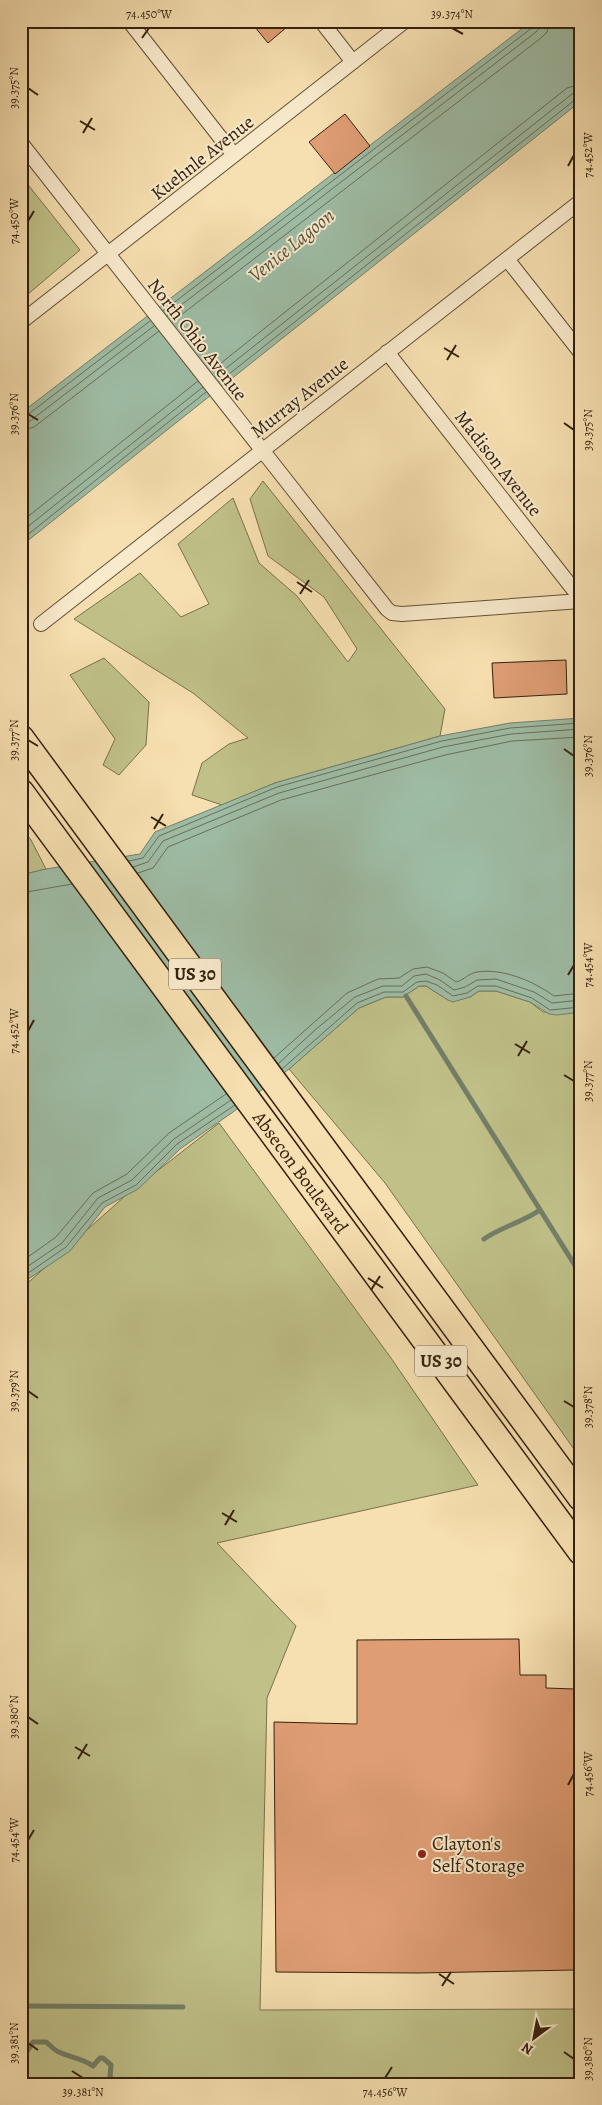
<svg xmlns="http://www.w3.org/2000/svg" width="602" height="2105" font-family="Alegreya,serif">
<rect width="100%" height="100%" fill="#f6dfb0"/>
<filter id="stains"><feTurbulence type="fractalNoise" baseFrequency=".004" numOctaves="4"/><feColorMatrix values="0 0 0 0 .2 0 0 0 0 .09 0 0 0 0 .02 0 0 0 .5 -.17"/></filter>
<radialGradient id="worn" r=".72"><stop offset=".6" stop-color="#630" stop-opacity="0"/><stop offset="1" stop-color="#630" stop-opacity=".3"/></radialGradient>
<path fill="#c0c189" stroke="#7a714b" d="M21 176 80 250 21 300Z
M263 481 445 709 440 736 275 783 222 805 192 795 202 763 229 744 248 738 193 693 74 619 140 573 181 617 209 604 178 544 233 498 259 563 297 596 348 662 357 649 324 597 268 556 250 499Z
M104 658 149 702 146 745 119 775 103 765 115 739 70 675Z
M21 827 31 840 46 869 21 875Z
M419 986H426L448 1000 470 997 479 991H496L530 1002 543 1012H581V1459L385 1183 289 1069 359 1008 386 997H403Z
M219 1123 391 1358 478 1485 217 1543 296 1626 267 1698 260 2010 581 2009V2084H21V1289L125 1196Z"/>
<path fill="#9ebda6" stroke="#737f69" d="M532 21H581V101L21 546V413Z
M581 718V1012L557 1015 549 1014 530 1002 496 991H479L470 997 453 1002 448 1000 426 986H419L403 997H386L359 1008 289 1069 233 1112 180 1149 138 1189 105 1207 70 1251 21 1284V875L46 869 140 854 155 832 275 783 440 736 510 723Z"/>
<g fill="none" stroke-linecap="round" stroke-linejoin="round">
<path stroke="#686f5a" stroke-width="1" d="M163 311 533 27 535 21
M167 316 536 32 540 27 541 21
M172 322 541 38 547 32 549 21
M211 371 567 88 581 84
M215 377 572 94 581 91
M219 382 576 99 581 97
M21 417 26 416 150 321
M21 423 30 421 154 326
M21 431 34 427 159 331
M21 522 198 381
M21 532 203 387
M21 540 206 392
M129 861 143 858 159 836 277 787 442 741 510 728 581 723
M133 867 148 862 163 841 279 793 443 747 511 734 581 729
M138 873 153 868 168 847 281 800 445 755 512 741 581 737
M21 893 72 884
M274 1058 347 993 378 979 399 978 413 969 427 967 443 973 456 982C464 980 469 973 477 972 503 968 533 981 554 996L581 993
M278 1064 315 1030 355 997 383 986H402L414 976 426 974 440 980 454 990 465 987 477 980 496 979 534 992 552 1003 581 1000
M282 1069 357 1003 384 992H403L417 982 426 981 437 985 453 996 467 993 478 986H496L532 998 550 1010 581 1007
M21 1262 56 1237 93 1193 127 1174 169 1133 226 1094
M21 1271 62 1243 98 1198 132 1180 174 1139 231 1100
M21 1278 66 1247 102 1203 136 1185 177 1144 235 1105"/>
<path stroke="#737f69" stroke-width="5" d="M406 996 581 1275
M484 1239C501 1227 523 1222 540 1210
M21 2006 183 2007
M21 2061 33 2042H46C50 2045 54 2050 59 2052 71 2058 82 2058 93 2066L100 2058H103L111 2065 110 2078 123 2084"/>
</g>
<path fill="#df9d74" stroke="#33210d" d="M250 21H294L268 43Z
M345 114 370 146 335 174 309 142Z
M566 660 567 694 494 698 492 663Z
M519 1639 520 1675H546V1688L575 1689V1722H581V1921H574L575 1970 418 1973 276 1972 274 1722 357 1724V1640Z"/>
<g fill="none" stroke-linecap="round" stroke-linejoin="round">
<defs>
<path id="street" d="M129 21 234 155
M321 21 353 62
M21 143 387 609 392 613 402 614 581 601
M507 259 581 353
M21 322 405 21
M387 352 581 599
M41 624 581 201"/>
<g id="highway">
<path d="M21 738 581 1498"/>
<path id="s1" d="M21 792 581 1552"/>
</g>
</defs>
<use href="#street" stroke="#645036" stroke-width="16"/>
<use href="#highway" stroke="#33210d" stroke-width="28"/>
<use href="#street" stroke="#f9eacc" stroke-width="14"/>
<use href="#highway" stroke="#f6dfb0" stroke-width="25"/>
</g>
<path fill="none" stroke="#33210d" stroke-width="2" d="M452 28 463 34M142 38 149 28M28 88 38 95M80 121 95 130M83 133 92 118M568 166 574 155M28 221 34 211M444 348 459 357M447 360 456 345M28 414 38 420M564 423 574 430M297 582 312 592M300 594 309 580M28 740 38 746M564 749 574 756M151 817 166 826M154 829 163 814M568 975 574 965M28 1031 34 1020M515 1044 530 1053M518 1056 527 1041M564 1075 574 1081M368 1278 383 1288M371 1290 380 1276M28 1391 38 1398M564 1401 574 1407M222 1513 237 1522M225 1525 234 1510M28 1717 38 1724M75 1747 90 1756M78 1759 87 1744M568 1785 574 1774M28 1840 34 1830M439 1974 454 1984M442 1986 451 1972M28 2043 38 2050M564 2052 574 2059M72 2071 83 2078M385 2078 392 2067"/>
<circle fill="#8f2418" stroke="#f9eacc" stroke-width="2" cx="422" cy="1854" r="5"/>
<g text-anchor="middle" stroke-width="4" stroke-linejoin="round" paint-order="stroke">
<g fill="#f9eacc" stroke="#6e5d46" stroke-width="1">
<rect x="169" y="958.5" width="52" height="31" rx="4"/>
<rect x="415" y="1345.5" width="52" height="31" rx="4"/>
</g>
<g font-size="18" font-weight="bold" fill="#33210d">
<text x="195" y="980">US 30</text>
<text x="441" y="1367">US 30</text>
</g>
<g font-size="19" fill="#33210d" stroke="#f9eacc">
<text transform="translate(202 157) rotate(-38)" y="7">Kuehnle Avenue</text>
<text transform="translate(198 339) rotate(52)" y="7">North Ohio Avenue</text>
<text transform="translate(299 397) rotate(-38)" y="7">Murray Avenue</text>
<text transform="translate(499 463) rotate(52)" y="7">Madison Avenue</text>
<text dy="7" stroke="none"><textPath href="#s1" startOffset="472">Absecon Boulevard</textPath></text>
</g>
<g font-size="19" fill="#33210d" stroke="#f9eacc" text-anchor="start">
<text x="432" y="1850">Clayton's<tspan x="432" dy="22">Self Storage</tspan></text>
</g>
<g font-size="20" font-style="italic" fill="#53503b" stroke="#f9eacc">
<text transform="translate(291 245) rotate(-39)" y="7">Venice Lagoon</text>
</g>
</g>
<rect width="602" height="2105" fill="none" stroke="#f6dfb0" stroke-width="55"/>
<g transform="translate(534 2038) rotate(212)" stroke="#f9eacc" stroke-width="4" paint-order="stroke">
<path d="M0-4L9 19L0 12L-9 19Z" fill="#33210d"/>
<text y="-8" font-size="14" font-weight="bold" text-anchor="middle" fill="#33210d">N</text>
</g>
<rect x="28" y="28" width="546" height="2050" fill="none" stroke="#33210d" stroke-width="2"/>
<g font-size="12" text-anchor="middle" fill="#33210d">
<text x="149" y="18">74.450°W</text>
<text x="452" y="18">39.374°N</text>
<text transform="translate(14 88) rotate(-90)" y="4">39.375°N</text>
<text transform="translate(588 155) rotate(-90)" y="4">74.452°W</text>
<text transform="translate(14 221) rotate(-90)" y="4">74.450°W</text>
<text transform="translate(14 414) rotate(-90)" y="4">39.376°N</text>
<text transform="translate(588 430) rotate(-90)" y="4">39.375°N</text>
<text transform="translate(14 740) rotate(-90)" y="4">39.377°N</text>
<text transform="translate(588 756) rotate(-90)" y="4">39.376°N</text>
<text transform="translate(588 965) rotate(-90)" y="4">74.454°W</text>
<text transform="translate(14 1031) rotate(-90)" y="4">74.452°W</text>
<text transform="translate(588 1081) rotate(-90)" y="4">39.377°N</text>
<text transform="translate(14 1391) rotate(-90)" y="4">39.379°N</text>
<text transform="translate(588 1407) rotate(-90)" y="4">39.378°N</text>
<text transform="translate(14 1717) rotate(-90)" y="4">39.380°N</text>
<text transform="translate(588 1774) rotate(-90)" y="4">74.456°W</text>
<text transform="translate(14 1840) rotate(-90)" y="4">74.454°W</text>
<text transform="translate(14 2043) rotate(-90)" y="4">39.381°N</text>
<text transform="translate(588 2059) rotate(-90)" y="4">39.380°N</text>
<text x="83" y="2096">39.381°N</text>
<text x="385" y="2096">74.456°W</text>
</g>
<rect width="100%" height="100%" filter="url(#stains)"/>
<rect width="100%" height="100%" fill="url(#worn)"/>
</svg>
